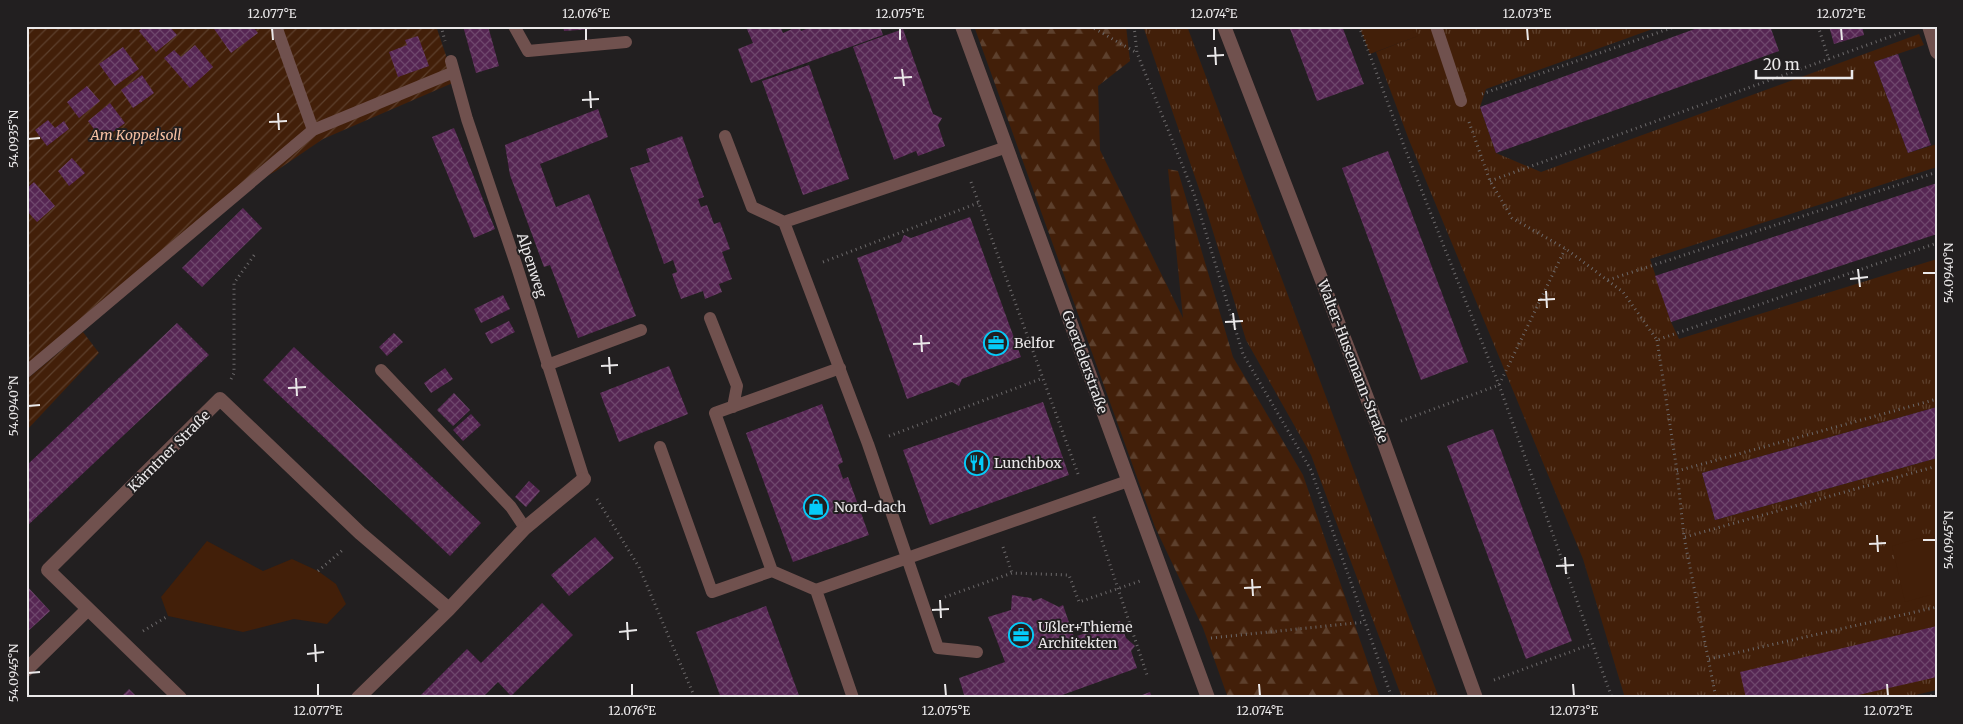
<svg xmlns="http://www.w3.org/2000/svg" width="1963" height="724" font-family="Merriweather,serif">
<defs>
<pattern id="grass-tufts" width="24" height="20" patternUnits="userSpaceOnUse" patternTransform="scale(1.25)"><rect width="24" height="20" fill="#421f09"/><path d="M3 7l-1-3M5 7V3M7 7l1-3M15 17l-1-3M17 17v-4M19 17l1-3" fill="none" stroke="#5d402d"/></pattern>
<pattern id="forest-firs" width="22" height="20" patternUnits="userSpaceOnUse" patternTransform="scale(1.25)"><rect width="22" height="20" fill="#421f09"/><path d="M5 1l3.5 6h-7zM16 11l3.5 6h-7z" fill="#5d402d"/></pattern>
<pattern id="garden-furrows" width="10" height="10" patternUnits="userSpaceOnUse" patternTransform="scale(1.25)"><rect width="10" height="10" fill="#421f09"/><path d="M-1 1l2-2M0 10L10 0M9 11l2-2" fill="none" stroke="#5d402d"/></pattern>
<pattern id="building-cross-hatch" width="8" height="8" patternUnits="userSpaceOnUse" patternTransform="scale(1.25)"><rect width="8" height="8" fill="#562653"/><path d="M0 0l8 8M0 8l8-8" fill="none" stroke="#6e466c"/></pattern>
</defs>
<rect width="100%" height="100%" fill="#221f20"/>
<path fill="url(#grass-tufts)" d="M1143 26H1187L1439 698H1402L1311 455 1246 340 1207 212Z
M1414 26H1661L1486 89 1480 107 1496 153 1541 172 1919 34 1924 45 1874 62 1908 153 1937 144V167L1650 259 1671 322 1679 339 1937 259V407L1702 473 1715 520 1937 458V690L1902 698H1625L1583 559 1409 140 1376 52 1417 36Z"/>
<path fill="url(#forest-firs)" d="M974 26H1126L1130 61 1098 86 1100 150 1183 318 1168 169 1178 171 1233 357 1303 475 1380 698H1228L1203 628 1155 527Z"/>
<path fill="#421f09" d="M1359 26H1414L1418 36 1370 54Z
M1933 534 1937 547V593L1905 602 1892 546Z
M207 541 263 571 292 559 318 571 336 584 346 604 327 624 294 619 243 632 168 616 161 597Z"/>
<path fill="url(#garden-furrows)" d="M26 26H436L455 82 323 139 276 171 238 192 26 372Z
M83 332 99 353 26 431V380Z"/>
<path fill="url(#building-cross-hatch)" d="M144 26H169L177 35 156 52 139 31Z
M212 26H237L239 29 243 26H252L258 33 231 53Z
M463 26H488L499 66 476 73Z
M563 26H608V28L564 31Z
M780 26 783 33 799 26 801 31 814 26H880L883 35 751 83 738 49 753 43 746 27Z
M1289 26H1342L1364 84 1317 101Z
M1703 26H1770L1779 51 1496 153 1480 107Z
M1829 26H1862L1864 35 1834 44Z
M903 29 933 114 942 118 938 125 945 146 918 156 916 151 894 160 853 47Z
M418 36 429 66 398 77 389 52 407 45 405 40Z
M195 45 213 67 190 88 164 58 174 50 181 57Z
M123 47 139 69 115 86 99 64Z
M1898 54 1931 145 1908 153 1874 62Z
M809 65 849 179 803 195 762 81Z
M142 75 154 93 133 108 121 90Z
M87 86 100 101 79 118 67 102Z
M110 103 125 123 102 140 88 121Z
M598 109 608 137 540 164 556 207 589 194 636 316 578 338 550 265 544 267 510 175 505 145Z
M48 120 55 128 64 121 69 129 47 146 35 130Z
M454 128 495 229 474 238 432 137Z
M682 136 704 197 698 199 701 207 707 205 714 224 720 222 730 249 722 252 732 279 719 284 722 292 705 299 703 291 681 299 672 274 677 272 673 260 664 264 630 168 650 162 646 149Z
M1388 151 1468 362 1421 380 1342 168Z
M72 158 85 173 69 186 58 171Z
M34 182 55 206 37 222 26 210V189Z
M1937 183V234L1671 322 1655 276Z
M243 208 262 228 202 287 182 268Z
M970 217 1021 357 962 379 959 386 952 382 907 399 857 258 901 242 904 235 911 238Z
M503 295 510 309 481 323 474 309Z
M509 321 515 332 491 344 485 333Z
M177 323 209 355 26 527V466Z
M394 333 403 342 387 356 379 347Z
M294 347 481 523 450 556 263 380Z
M669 366 688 414 619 442 600 393Z
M445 368 453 379 431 393 424 383Z
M454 393 470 410 453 426 437 410Z
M1043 402 1069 475 930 525 903 450Z
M822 404 843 462 838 465 843 479 848 477 869 535 793 562 746 433Z
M1937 407V458L1715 520 1702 473Z
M471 414 481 425 463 441 453 430Z
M1493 429 1572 641 1526 659 1447 446Z
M529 481 540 491 526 507 515 497Z
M595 537 614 558 569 596 551 575Z
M26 585 50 611 26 633Z
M1012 595 1031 598 1033 601 1041 598 1059 607 1063 605 1074 637 1120 621 1126 638 1135 646 1131 651 1137 668 1054 698H965L959 678 1005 662 988 617 1011 610Z
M542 603 573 635 511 696 498 682 482 698H418L467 649 481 663Z
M766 606 800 698H721L696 632Z
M1937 626V677L1845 698H1746L1740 672Z
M129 689 138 698H120Z
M1150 692 1152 698H1134Z"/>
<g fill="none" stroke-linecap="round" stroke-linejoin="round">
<path stroke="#6c696a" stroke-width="3" stroke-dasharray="1 4" stroke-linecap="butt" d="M441 26 445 41
M1090 26 1137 53
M1134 26 1137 53 1194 194 1243 354 1311 470 1392 698
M1359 26 1404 146 1499 385 1612 698
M1818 26 1829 60
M1482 94 1677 26
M1469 122 1490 181 1512 218 1566 249 1623 292 1657 340 1937 243
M1490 181 1906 31
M971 182 1078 474
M823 262 978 203
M1608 280 1937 172
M1657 340 1677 471 1684 537 1716 698
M231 379 234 373V283L255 254
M1401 421 1499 385 1565 249
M889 436 1043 378
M1677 471 1937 399
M597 499 639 567 695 698
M1094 517 1148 678
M1685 537 1937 466
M1003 547 1012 573
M318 571 344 549
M945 597 1012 573 1069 575 1079 602 1140 581
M143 631 168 616
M1211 638 1365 622
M1709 659 1937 607
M1494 680 1592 644
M1921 698 1937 694"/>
<path stroke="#70514e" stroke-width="12" d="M276 26 313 130
M514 26 528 51 626 42
M1436 26 1461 101
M451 61 467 119 517 267 584 479
M725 136 752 207 784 222
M710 318 737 386 733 407
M547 365 641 330
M840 368 715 413 772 571 816 590 853 698
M381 370 511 507 525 528
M26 372 313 130 454 72
M660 447 712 592 772 571
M816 590 1128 481
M977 652 938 648 868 444 784 222 1007 147"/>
<path stroke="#70514e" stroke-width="14" d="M962 26 1208 698
M1224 26 1379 429 1476 698
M1929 26 1937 52
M26 670 88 609
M180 698 48 570 220 399 360 533 449 609
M358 698 449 609 525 528 584 479"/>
</g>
<path fill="none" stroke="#eae8e9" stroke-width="2" d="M272 28 273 40M586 28V40M900 28V40M1214 28V40M1527 28 1528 40M1841 28 1842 40M1215 47 1216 65M1207 56 1224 55M902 69 904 86M894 78 912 77M590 91 591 108M582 100 599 99M278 113 279 130M269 122 287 121M28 139 40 138M1858 269 1860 287M1923 273H1936M1850 279 1868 277M1546 291 1547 308M1538 300 1555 299M1233 313 1235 330M1225 322 1243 321M921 335 922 352M913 344 930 343M609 357 610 374M601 366 618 365M296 378 297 396M288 388 306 387M28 406 40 405M1877 535 1878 552M1923 540H1936M1869 544 1886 543M1565 557 1566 574M1556 566 1574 565M1252 579 1253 596M1244 588 1261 587M940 600 941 618M932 610 949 609M627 622 628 640M619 632 637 630M315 644 316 662M307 654 324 652M28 673 40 672M318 684V696M632 684V696M945 684 946 696M1259 684 1260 696M1573 684 1574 696M1887 684 1888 696"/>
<defs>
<symbol id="office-ring" viewBox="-11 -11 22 22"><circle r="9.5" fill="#221f20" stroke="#05cbf9" stroke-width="1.5"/><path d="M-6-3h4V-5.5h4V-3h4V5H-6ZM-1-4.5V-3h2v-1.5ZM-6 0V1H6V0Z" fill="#05cbf9"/></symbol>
<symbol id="restaurant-ring" viewBox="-11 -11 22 22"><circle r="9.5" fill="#221f20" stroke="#05cbf9" stroke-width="1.5"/><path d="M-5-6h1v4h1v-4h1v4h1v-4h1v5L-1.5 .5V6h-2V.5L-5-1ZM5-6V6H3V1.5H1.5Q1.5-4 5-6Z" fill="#05cbf9"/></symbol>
<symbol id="shop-ring" viewBox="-11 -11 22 22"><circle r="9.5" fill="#221f20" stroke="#05cbf9" stroke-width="1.5"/><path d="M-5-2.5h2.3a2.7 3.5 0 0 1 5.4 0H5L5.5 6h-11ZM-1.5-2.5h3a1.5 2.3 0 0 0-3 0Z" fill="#05cbf9"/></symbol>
</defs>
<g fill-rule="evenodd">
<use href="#office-ring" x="982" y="329" width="28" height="28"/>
<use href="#restaurant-ring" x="963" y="449" width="28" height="28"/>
<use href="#shop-ring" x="802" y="493" width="28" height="28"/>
<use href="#office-ring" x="1007" y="621" width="28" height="28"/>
</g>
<g text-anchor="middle" stroke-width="4" stroke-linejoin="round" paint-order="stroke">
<g font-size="14" font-style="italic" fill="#f7c0a2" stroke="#221f20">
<text x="136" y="140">Am Koppelsoll</text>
</g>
<g font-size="14" fill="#eae8e9" stroke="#221f20">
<text transform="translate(532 265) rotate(72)" y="5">Alpenweg</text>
<text transform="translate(1353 361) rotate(69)" y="5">Walter-Husemann-Straße</text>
<text transform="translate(1085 362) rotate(70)" y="5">Goerdelerstraße</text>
<text transform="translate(169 451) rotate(-45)" y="5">Kärntner Straße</text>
</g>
<g font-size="14" fill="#eae8e9" stroke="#221f20" text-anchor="start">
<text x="1014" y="348">Belfor</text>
<text x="994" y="468">Lunchbox</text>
<text x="834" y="512">Nord-dach</text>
<text x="1038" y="632">Ußler+Thieme<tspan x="1038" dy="16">Architekten</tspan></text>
</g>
</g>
<rect width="1963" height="724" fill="none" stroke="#221f20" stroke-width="55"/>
<path d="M1756 70v8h96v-8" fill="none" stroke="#eae8e9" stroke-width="2.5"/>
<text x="1763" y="70" font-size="15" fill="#eae8e9" stroke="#221f20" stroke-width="4" paint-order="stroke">20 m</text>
<rect x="28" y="28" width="1908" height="668" fill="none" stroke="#eae8e9" stroke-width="2"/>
<g font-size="12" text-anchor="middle" fill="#eae8e9">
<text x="272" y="18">12.077°E</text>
<text x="586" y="18">12.076°E</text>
<text x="900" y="18">12.075°E</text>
<text x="1214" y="18">12.074°E</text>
<text x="1527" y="18">12.073°E</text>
<text x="1841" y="18">12.072°E</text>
<text transform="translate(14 139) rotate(-90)" y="4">54.0935°N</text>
<text transform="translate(1949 273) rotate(-90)" y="4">54.0940°N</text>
<text transform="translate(14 406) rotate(-90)" y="4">54.0940°N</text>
<text transform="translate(1949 540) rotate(-90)" y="4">54.0945°N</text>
<text transform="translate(14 673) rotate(-90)" y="4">54.0945°N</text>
<text x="318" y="715">12.077°E</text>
<text x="632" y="715">12.076°E</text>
<text x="946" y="715">12.075°E</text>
<text x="1260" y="715">12.074°E</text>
<text x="1574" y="715">12.073°E</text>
<text x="1888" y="715">12.072°E</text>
</g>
</svg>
